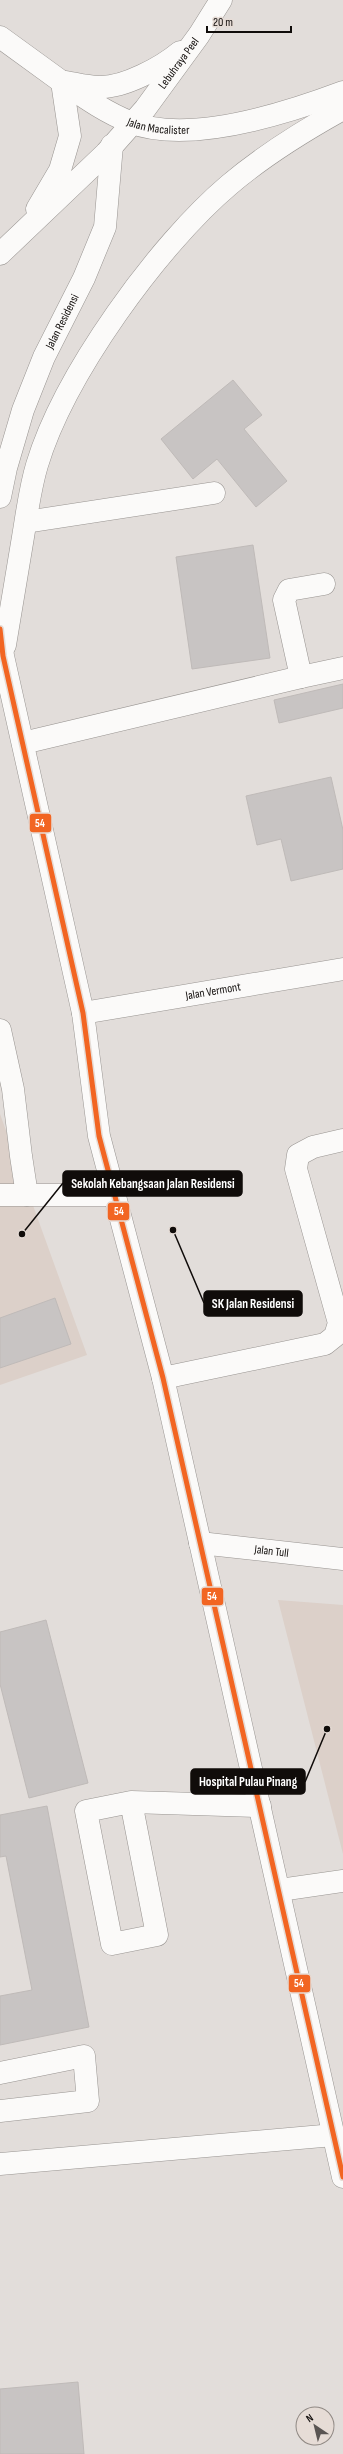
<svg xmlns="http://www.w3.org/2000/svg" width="343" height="2454" font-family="'Sofia Sans Condensed',sans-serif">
<rect width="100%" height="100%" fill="#e2ddda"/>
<path fill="#dcd0c9" d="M0 1114 87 1355 0 1385Z
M278 1600 343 1605V1854Z"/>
<path fill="#c8c4c3" stroke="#bfbab8" d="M233 380 262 415 244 429 287 481 256 507 217 459 193 479 161 439Z
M253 545 270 658 192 669 176 557Z
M343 684V708L279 723 274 700Z
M331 777 343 830V869L291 881 281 839 257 845 246 796Z
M55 1298 71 1344 0 1368V1318Z
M46 1620 88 1783 29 1798 0 1684V1632Z
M47 1806 89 2027 0 2045V1996L32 1990 6 1856 0 1857V1815Z
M78 2382 84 2454H0V2389Z"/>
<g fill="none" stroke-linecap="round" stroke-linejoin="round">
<defs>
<g id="minor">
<path d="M0 37 62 82"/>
<path d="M26 522 214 493"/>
<path d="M301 677 343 668"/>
<path d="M23 743 301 677 284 600 289 590 324 584"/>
<path id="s1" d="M83 1013 343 969"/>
<path d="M0 1030 13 1089 21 1156 27 1195"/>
<path d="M0 1195H115"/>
<path d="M163 1378 325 1344 335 1336 339 1323 296 1169 298 1155 313 1147 343 1140"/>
<path id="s2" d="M200 1543 343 1559"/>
<path d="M131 1802 157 1935 112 1944 86 1811 131 1802 260 1806"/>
<path d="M280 1890 343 1881"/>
<path d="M0 2073 84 2056 88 2101 0 2111"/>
<path d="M0 2164 334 2135"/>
</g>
<g id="major">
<path id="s3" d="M62 82C84 97 105 112 130 122 188 145 287 113 343 92"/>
<path d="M66 82C77 84 88 87 99 87 124 88 162 67 180 52"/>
<path d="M37 209 60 170 70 136 62 82"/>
<path id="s4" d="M0 254 106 153 145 109 199 35 221 0"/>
<path id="s5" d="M0 497 6 468 23 410 44 357 84 278 105 227 112 145"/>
<path d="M0 629 3 656 83 1013 99 1136 163 1378 343 2177"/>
<path d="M5 645C11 609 17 573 23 537 27 513 30 488 37 465 64 375 158 245 229 185 263 156 305 130 343 109"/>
</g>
</defs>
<use href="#minor" stroke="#989491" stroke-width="23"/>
<use href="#major" stroke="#989491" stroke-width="23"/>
<use href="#minor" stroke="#fbfaf9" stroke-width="22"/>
<use href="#major" stroke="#fbfaf9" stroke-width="22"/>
<defs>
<path id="bus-1" d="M0 629 3 656 83 1013 99 1136 163 1378 343 2177"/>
</defs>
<use href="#bus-1" stroke="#e6dcd6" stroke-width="8"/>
<use href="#bus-1" stroke="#f26522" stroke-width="5"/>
</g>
<g text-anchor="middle" stroke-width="3" stroke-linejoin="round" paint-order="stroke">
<g font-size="12" fill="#100c0a" stroke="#e6dcd6">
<text dy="4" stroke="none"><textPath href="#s4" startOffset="262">Lebuhraya Peel</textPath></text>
<text dy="4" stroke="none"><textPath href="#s3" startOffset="108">Jalan Macalister</textPath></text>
<text dy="4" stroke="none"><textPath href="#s5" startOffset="187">Jalan Residensi</textPath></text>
<text dy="4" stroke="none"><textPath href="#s1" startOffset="132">Jalan Vermont</textPath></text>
<text dy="4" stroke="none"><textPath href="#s2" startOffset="72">Jalan Tull</textPath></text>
</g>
</g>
<path fill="none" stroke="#100c0a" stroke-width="1.5" d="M22 1234L63 1183M173 1230L204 1303M327 1729L305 1782"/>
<g fill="#100c0a" stroke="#e6dcd6" stroke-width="1.5">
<circle cx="22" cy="1234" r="4"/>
<circle cx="173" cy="1230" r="4"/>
<circle cx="327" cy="1729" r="4"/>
</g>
<g fill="#100c0a" stroke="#100c0a" stroke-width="1.5">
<rect x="63" y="1171" width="179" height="25" rx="4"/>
<rect x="204" y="1291" width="98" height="25" rx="4"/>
<rect x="191" y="1769" width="114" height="25" rx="4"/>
</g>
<g font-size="13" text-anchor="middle" font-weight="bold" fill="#fff">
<text x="153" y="1188">Sekolah Kebangsaan Jalan Residensi</text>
<text x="253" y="1308">SK Jalan Residensi</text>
<text x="248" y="1786">Hospital Pulau Pinang</text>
</g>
<g stroke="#e6dcd6" stroke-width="1.5">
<rect x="29" y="813" width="23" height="20" rx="4" fill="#f26522"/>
<rect x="107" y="1202" width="23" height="19" rx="4" fill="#f26522"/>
<rect x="201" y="1587" width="23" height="19" rx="4" fill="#f26522"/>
<rect x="288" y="1974" width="23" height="19" rx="4" fill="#f26522"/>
</g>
<g font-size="11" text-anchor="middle" font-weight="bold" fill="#fff">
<text x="40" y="827">54</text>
<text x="119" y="1215">54</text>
<text x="212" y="1600">54</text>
<text x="299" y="1987">54</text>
</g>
<g transform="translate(315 2426) rotate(325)"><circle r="19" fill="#e6dcd6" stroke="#908984"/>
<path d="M0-3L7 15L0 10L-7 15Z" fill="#5a5553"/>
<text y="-6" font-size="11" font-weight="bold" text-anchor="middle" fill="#100c0a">N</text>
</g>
<path d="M207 26v6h84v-6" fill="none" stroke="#100c0a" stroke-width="2"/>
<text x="213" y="26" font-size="12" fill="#100c0a" stroke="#e6dcd6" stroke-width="3" paint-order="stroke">20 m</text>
</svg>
